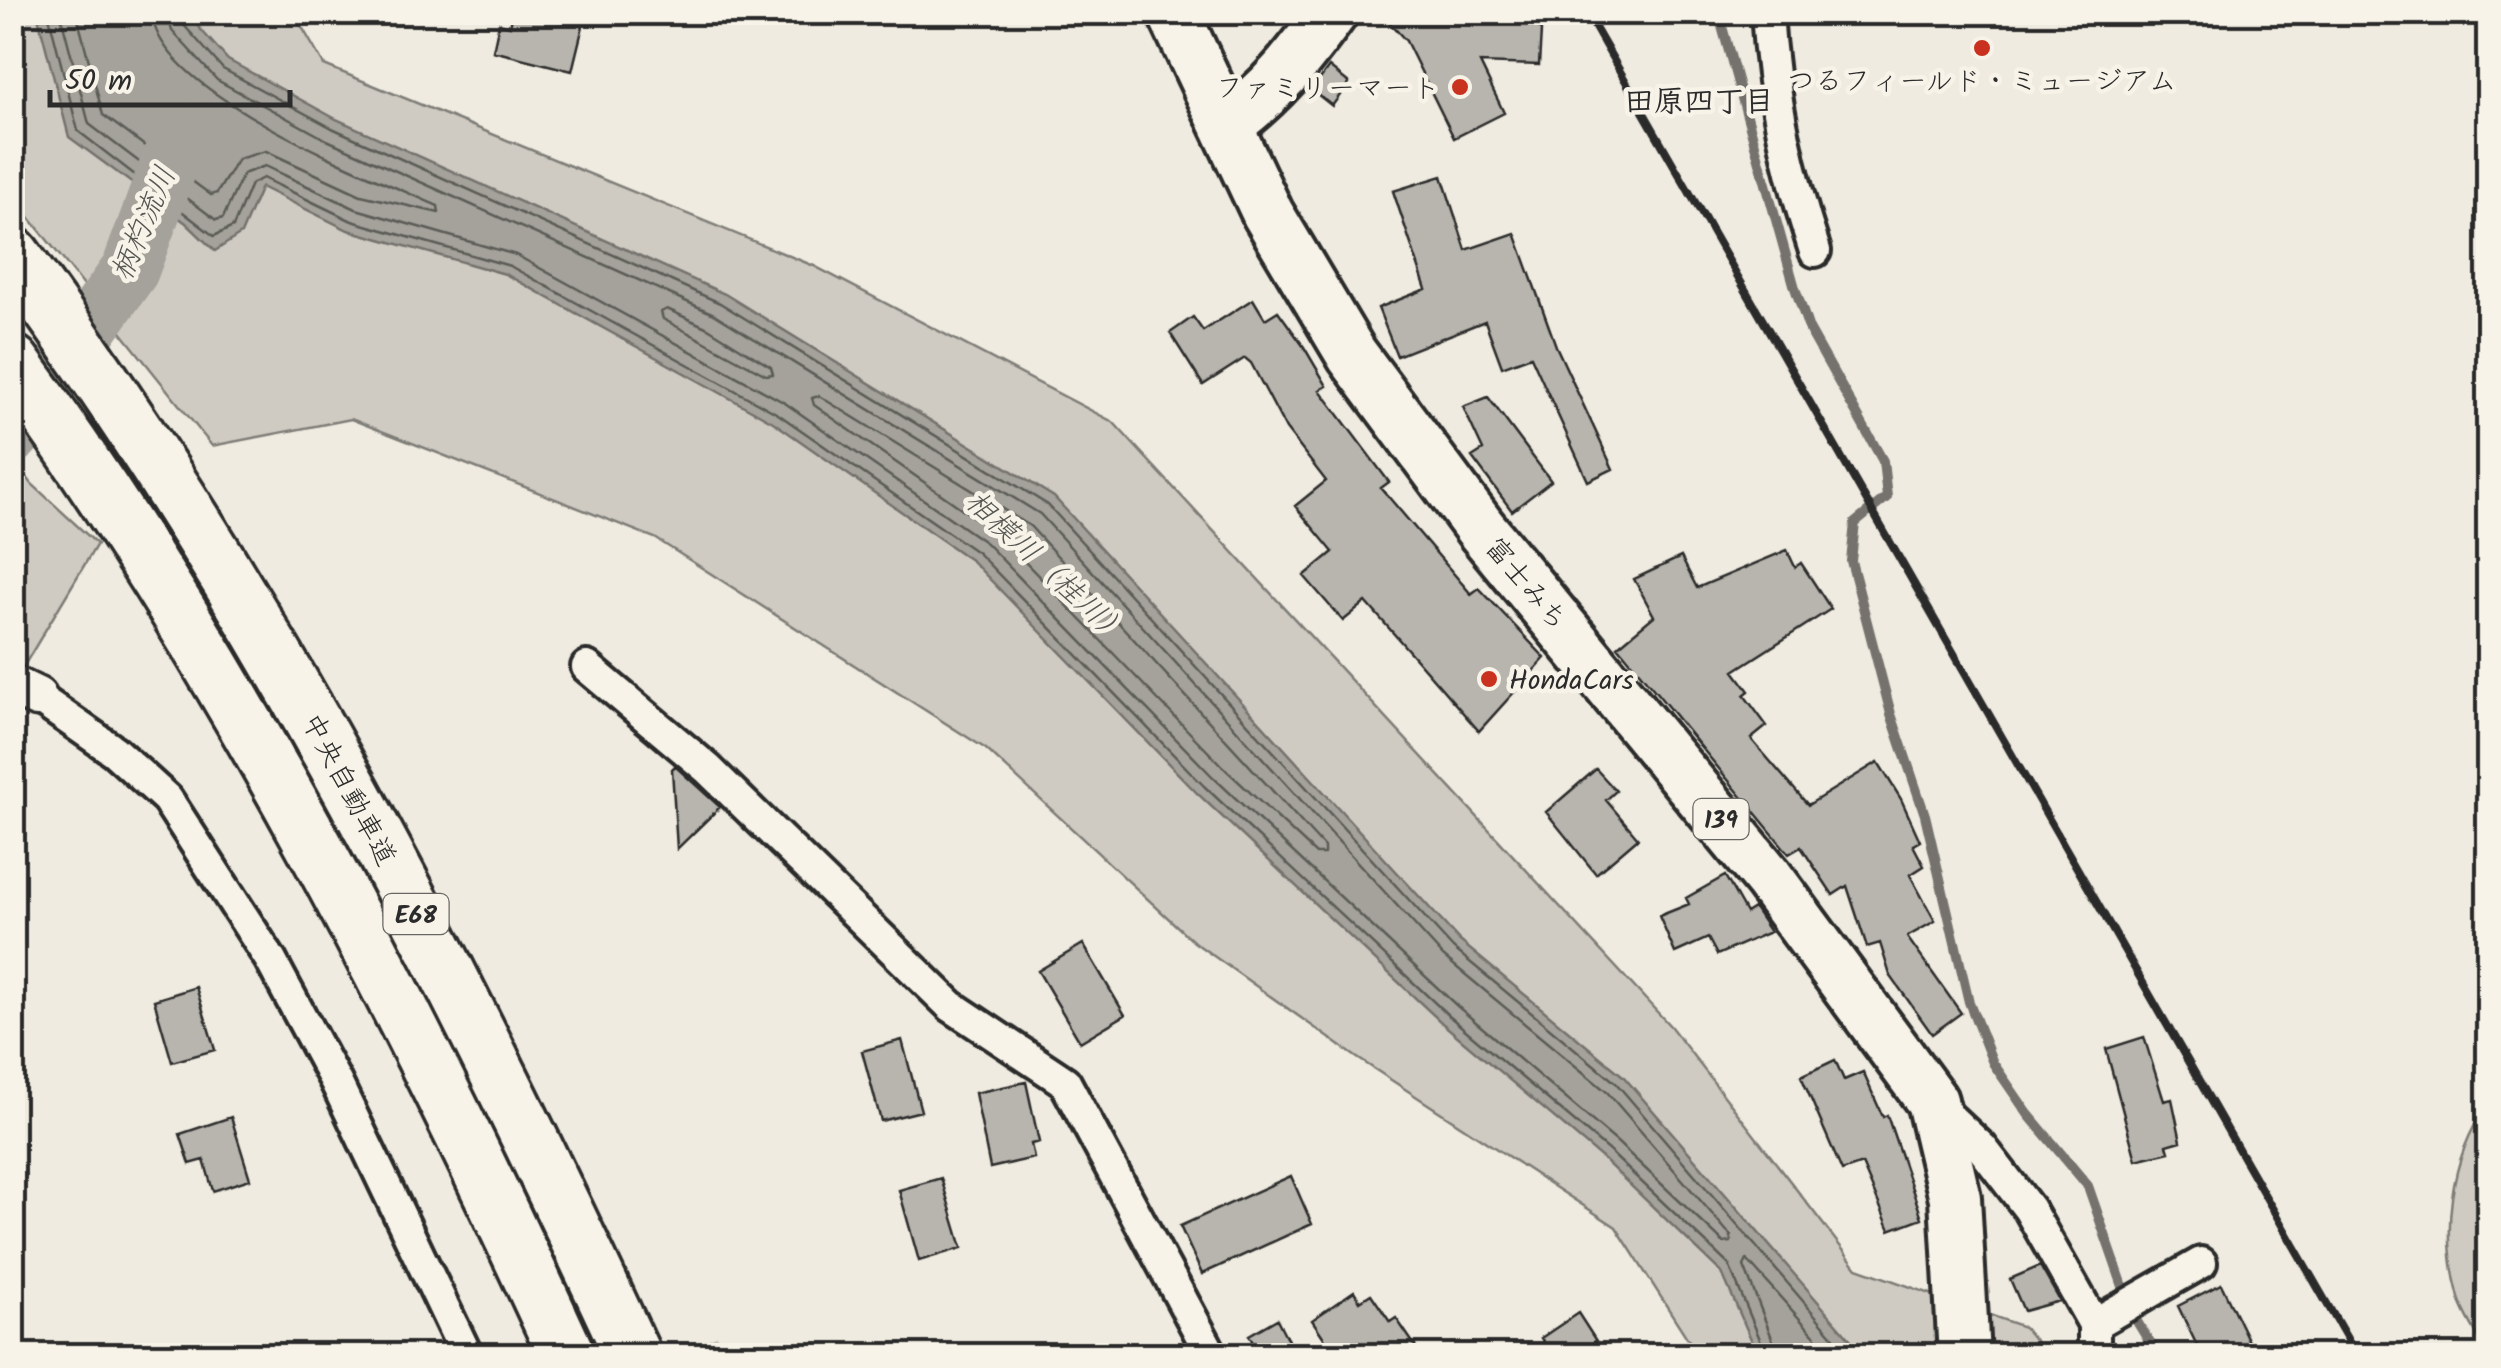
<svg xmlns="http://www.w3.org/2000/svg" width="2501" height="1368" font-family="Kalam,'Klee One',sans-serif">
<rect width="100%" height="100%" fill="#efebe0"/>
<filter id="ink" filterUnits="userSpaceOnUse"><feTurbulence type="fractalNoise" baseFrequency=".01" numOctaves="2"/><feDisplacementMap in="SourceGraphic" scale="20" xChannelSelector="R" yChannelSelector="G"/><feConvolveMatrix kernelMatrix="1 2 1 2 8 2 1 2 1" color-interpolation-filters="sRGB"/></filter>
<g filter="url(#ink)">
<path fill="#cfcbc2" stroke="#7d7b76" stroke-width="2.5" d="M12 13H294L324 65 814 266 1113 422 1671 1027 1857 1268 2024 1327 2047 1355H1698L1616 1227 1356 1057 1194 942 986 749 655 538 351 419 212 446 13 197Z
M12 457 32 484 97 544 13 684Z
M2488 1104V1353C2479 1336 2465 1317 2459 1298 2441 1234 2449 1158 2488 1104Z"/>
<path fill="#a4a29a" stroke="#74726e" stroke-width="2.5" d="M37 13H186L228 60 336 119 725 294 1054 497 1460 941 1623 1076 1864 1355H1758L1722 1273 1602 1158 1442 1023 1197 793 972 561 773 422 505 274 348 230 261 187 241 234 215 251 186 223 69 137Z"/>
<g fill="none" stroke-linecap="round" stroke-linejoin="round">
<path stroke="#5b5b57" stroke-width="2.5" d="M48 12 78 131 214 236 233 227 251 184 263 178 352 221 510 266 778 414 978 553 1204 786 1449 1016 1609 1151 1729 1265 1767 1356
M60 12 89 124 216 220 223 218 243 174 265 166 356 209 516 255 785 403 986 543 1213 777 1457 1006 1617 1142 1724 1243 1731 1242V1236L1607 1092 1443 956 1040 514 714 314 327 140 217 80 172 31 167 12
M76 12 103 115 211 195 217 193 238 159 266 151 361 195 439 213 438 206C372 176 155 93 152 12
M179 12 182 23 223 69 332 128 720 303 1048 505 1453 948 1616 1083 1850 1356
M667 309 708 328 771 367 773 374 766 375 663 319 661 312Z
M819 396 1030 526 1324 847V854H1316L1223 767 998 534 814 405 812 398Z
M1779 1356 1744 1266 1747 1260 1833 1356"/>
<path stroke="#74726e" stroke-width="10" d="M1718 12 1795 288 1809 329 1883 461 1887 497 1855 523 1851 561 1891 714 1925 815 1969 1002 1993 1063 2028 1114 2088 1186 2133 1315 2158 1356"/>
<path stroke="#a4a29a" stroke-width="58" d="M12 435 130 270 182 129"/>
</g>
<path fill="#b8b5ae" stroke="#2b2b2b" stroke-width="2.5" d="M513 12 583 26 572 71 493 51 499 23 510 26Z
M1380 12H1533L1541 31 1539 65 1480 63 1504 113 1454 138 1406 41Z
M1329 67 1349 83 1332 106 1312 90Z
M1442 176 1466 250 1515 233 1556 346 1613 469 1588 481 1531 356 1502 367 1485 321 1397 356 1378 308 1426 289 1393 191Z
M1253 299 1265 319 1278 311 1304 347 1327 386 1320 390 1389 482 1381 488 1471 594 1479 588 1545 658 1479 731 1366 602 1343 621 1304 576 1333 552 1295 506 1326 481 1286 429 1251 363 1245 358 1203 385 1170 333 1193 317 1203 331Z
M1488 397 1551 481 1512 511 1472 457 1483 450 1463 407Z
M1787 550 1795 567 1801 563 1831 609 1734 671 1749 691 1744 695 1767 726 1751 739 1808 805 1878 762 1901 799 1920 841 1913 845 1924 866 1910 875 1935 921 1907 937 1961 1013 1932 1034 1890 975 1880 943 1867 947 1847 886 1833 895 1801 847 1789 854 1618 646 1654 616 1634 579 1681 557 1697 588Z
M675 766 720 807 677 849 672 769Z
M1596 769 1616 791 1606 800 1638 838 1596 874 1546 812Z
M1725 876 1746 913 1754 908 1770 932 1717 955 1708 938 1675 953 1659 916 1689 904 1686 898Z
M1083 944 1125 1015 1080 1042 1038 971Z
M196 987 215 1050 172 1062 154 1000Z
M2144 1037 2164 1101 2172 1099 2181 1141 2167 1145 2169 1152 2136 1160 2106 1049Z
M902 1040 921 1111 881 1121 862 1051Z
M1835 1060 1844 1080 1863 1072 1883 1117 1887 1115 1922 1218 1890 1230 1862 1164 1842 1171 1801 1076Z
M1026 1082 1039 1142 1031 1144 1034 1158 990 1168 975 1093Z
M231 1117 250 1179 213 1191 204 1160 190 1164 180 1134Z
M1291 1176 1312 1224 1202 1274 1180 1226Z
M941 1178 962 1248 919 1261 899 1190Z
M2040 1266 2060 1301 2024 1311 2010 1279Z
M2221 1284 2256 1356H2202L2178 1306Z
M1354 1291 1360 1301 1371 1294 1390 1322 1396 1318 1422 1356H1336L1312 1320Z
M1578 1313 1596 1341 1574 1356H1553L1541 1338Z
M1277 1319 1296 1356H1260L1249 1335Z"/>
<g fill="none" stroke-linecap="round" stroke-linejoin="round">
<path stroke="#c8c5bc" stroke-width="30" stroke-dasharray="30 15" stroke-linecap="butt" d="M708 1356 723 1349"/>
<defs>
<path id="minor" d="M1767 12C1772 97 1789 172 1815 251
M587 667 708 769 951 1006 1065 1082 1212 1356
M37 697 114 751 167 799 270 959 336 1082 467 1356
M1937 1106 1982 1148 2029 1209 2094 1324V1356
M2094 1324 2201 1263"/>
<path id="tertiary" d="M12 685 37 697"/>
<path id="trunk" d="M1173 12 1268 214 1352 355 1481 529 1768 878 1932 1101 1955 1198 1964 1356
M1226 125C1271 94 1300 56 1332 12"/>
<path id="motorway" d="M12 255C264 595 455 972 633 1356
M12 363C230 661 414 1020 567 1356"/>
</defs>
<use href="#minor" stroke="#2b2b2b" stroke-width="38"/>
<use href="#tertiary" stroke="#2b2b2b" stroke-width="45"/>
<use href="#trunk" stroke="#2b2b2b" stroke-width="58"/>
<use href="#motorway" stroke="#2b2b2b" stroke-width="62"/>
<use href="#minor" stroke="#f7f3e8" stroke-width="30"/>
<use href="#tertiary" stroke="#f7f3e8" stroke-width="38"/>
<use href="#trunk" stroke="#f7f3e8" stroke-width="50"/>
<use href="#motorway" stroke="#f7f3e8" stroke-width="55"/>
<path stroke="#2b2b2b" stroke-width="8" d="M1586 12 2357 1356"/>
</g>
</g>
<g fill="#c8321e" stroke="#f7f3e8" stroke-width="4">
<circle cx="1982" cy="48" r="10"/>
<circle cx="1460" cy="87" r="10"/>
<circle cx="1489" cy="679" r="10"/>
</g>
<g text-anchor="middle" stroke-width="9" stroke-linejoin="round" paint-order="stroke">
<g fill="#f7f3e8" stroke="#686764" stroke-width="2.5">
<rect x="1693.5" y="799" width="55" height="40" rx="8"/>
<rect x="383.5" y="894" width="65" height="40" rx="8"/>
</g>
<g font-size="25" font-weight="bold" fill="#2b2b2b">
<text x="1721" y="828">139</text>
<text x="416" y="923">E68</text>
</g>
<g font-size="28" fill="#2b2b2b" stroke="#f7f3e8">
<text x="1982" y="90">つるフィールド・ミュージアム</text>
<text x="1440" y="97" text-anchor="end">ファミリーマート</text>
<text x="1509" y="689" text-anchor="start">HondaCars</text>
</g>
<g font-size="28" fill="#2b2b2b" stroke="#f7f3e8">
<text transform="translate(1527 583) rotate(50)" y="10">富士みち</text>
<text transform="translate(350 789) rotate(62)" y="10">中央自動車道</text>
</g>
<g font-size="30" font-weight="bold" fill="#2b2b2b" stroke="#f7f3e8">
<text x="1699" y="111">田原四丁目</text>
</g>
<g font-size="30" font-style="italic" fill="#555552" stroke="#f7f3e8">
<text transform="translate(143 223) rotate(-67)" y="10">柄杓流川</text>
<text transform="translate(1047 567) rotate(43)" y="10">相模川（桂川）</text>
</g>
</g>
<rect width="2501" height="1368" fill="none" stroke="#f7f3e8" stroke-width="50"/>
<rect x="25" y="25" width="2451" height="1318" fill="none" stroke="#2b2b2b" stroke-width="4" filter="url(#ink)"/>
<path d="M50 90v15h240v-15" fill="none" stroke="#2b2b2b" stroke-width="5"/>
<text x="65" y="90" font-size="30" fill="#2b2b2b" stroke="#f7f3e8" stroke-width="8" paint-order="stroke">50 m</text>
</svg>
